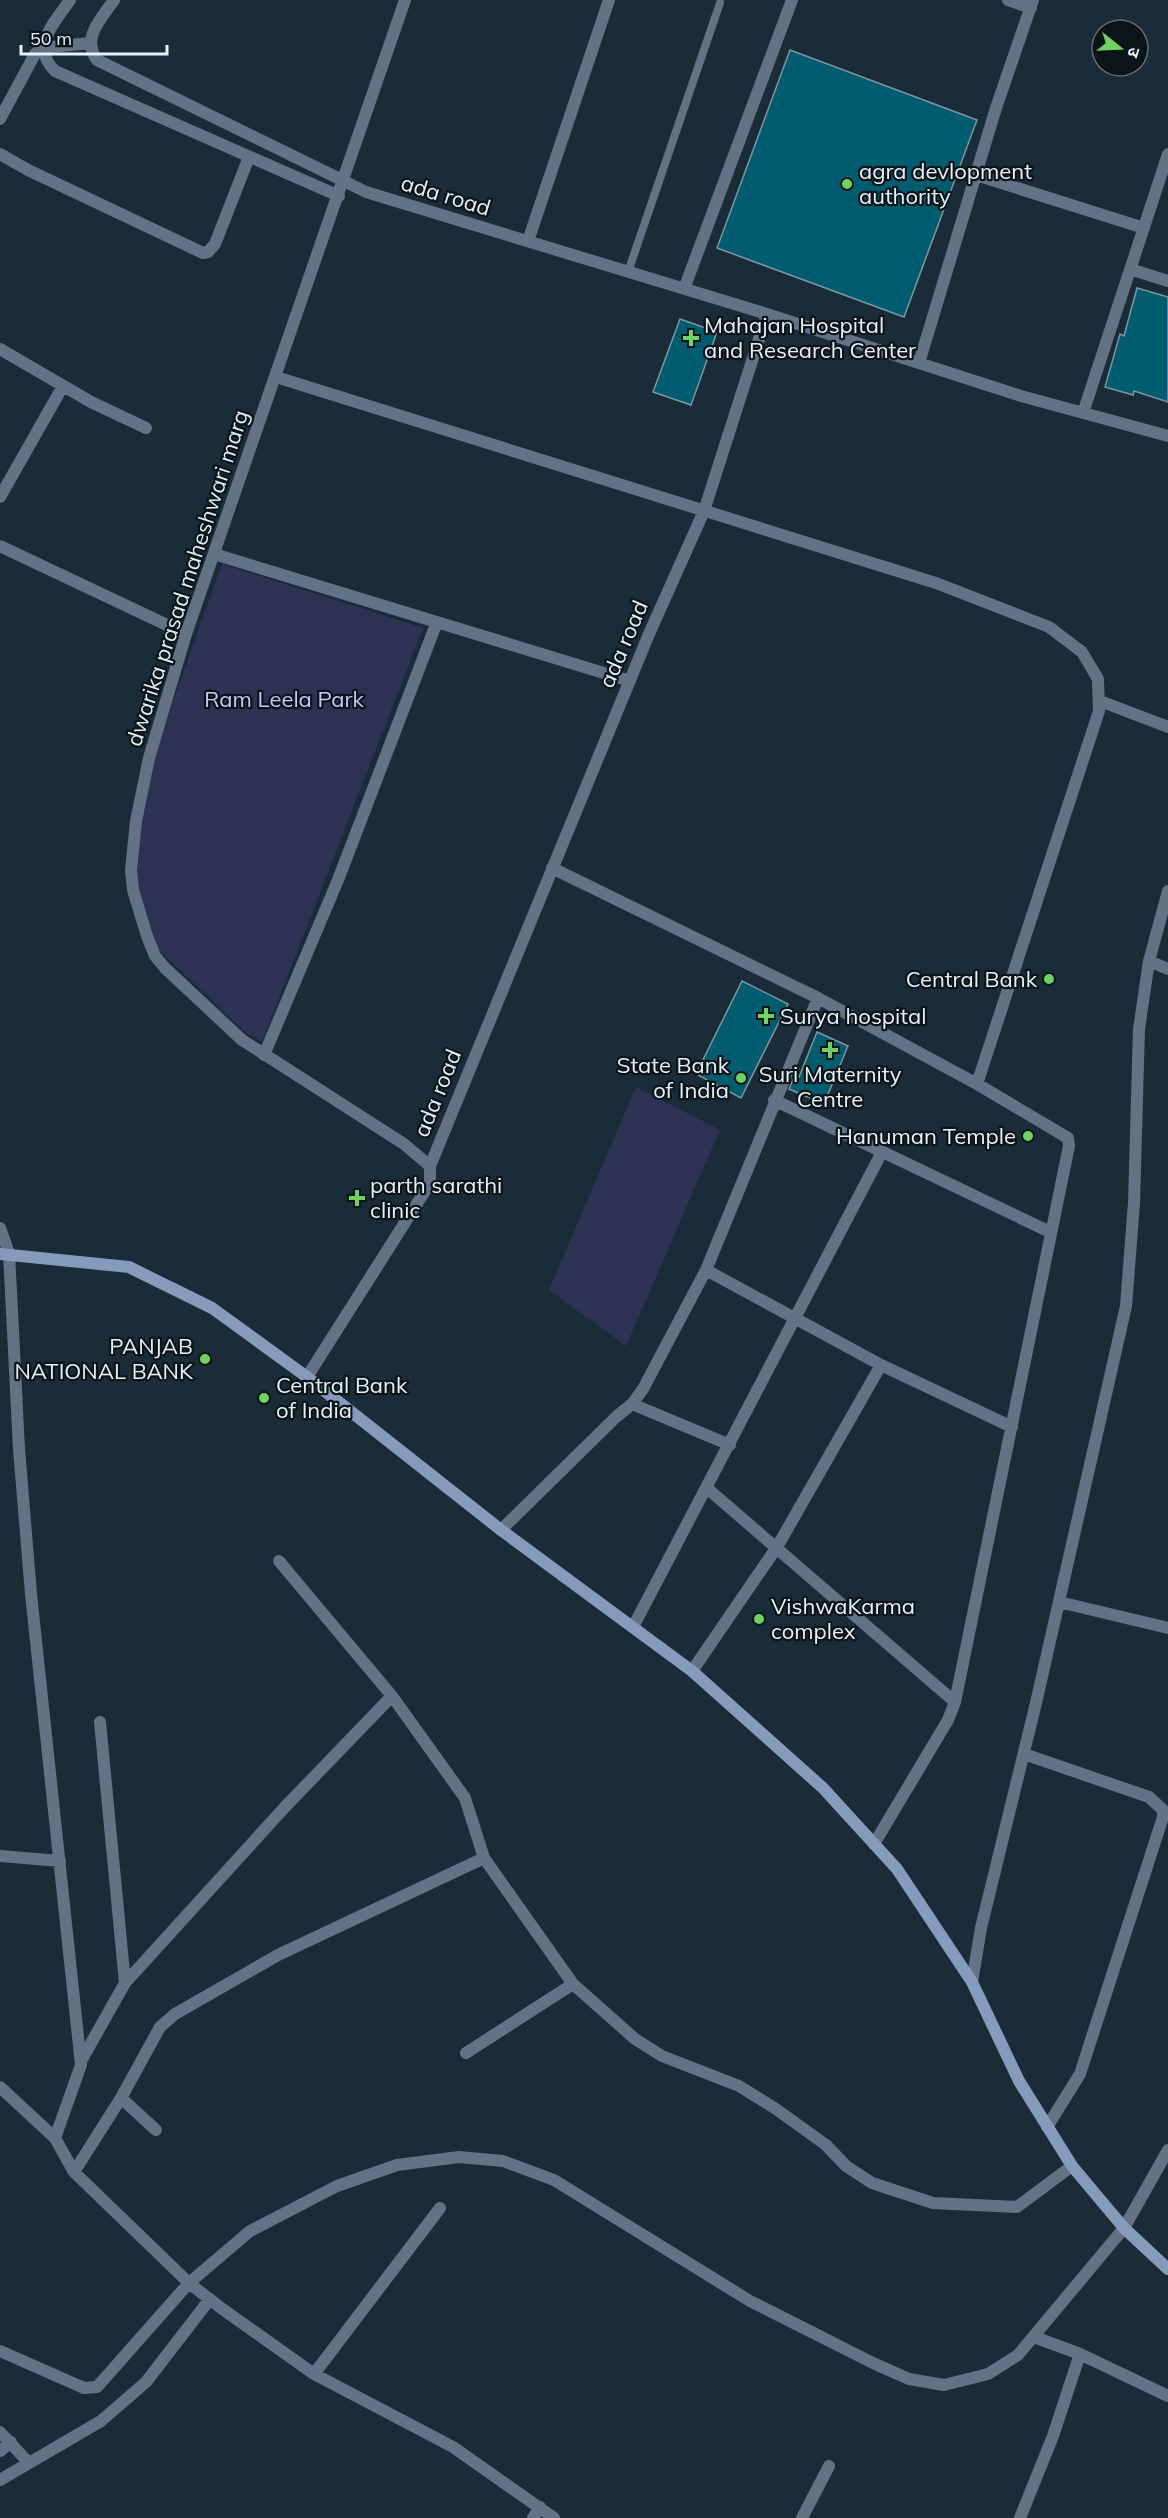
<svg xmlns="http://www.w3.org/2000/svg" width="1168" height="2518" font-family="Mulish,'Noto Sans Devanagari',sans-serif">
<rect width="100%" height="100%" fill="#1a2c38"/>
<path fill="#2d3255" d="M222 564 423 628 262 1042 245 1032 158 949 132 871 152 761Z
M636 1087 720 1130 626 1346 549 1290Z"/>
<path fill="#005d70" stroke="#7c979f" stroke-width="1.5" d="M790 50 977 120 904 317 717 248Z
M1137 288 1168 297V402L1134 391 1133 395 1105 387 1120 334 1124 336Z
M680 319 717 332 691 405 653 392Z
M742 981 788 1004 741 1098 696 1074Z
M817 1032 848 1046 824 1104 789 1089 795 1075 799 1077Z"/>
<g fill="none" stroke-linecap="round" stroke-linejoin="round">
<path stroke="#647286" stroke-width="8" d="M628 272 720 3"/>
<path stroke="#647286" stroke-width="12" d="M1008 0 1031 8
M0 119 35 54 42 48 90 43
M0 154 28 170 203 253 208 252 215 244 249 157
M976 175 1144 228
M344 181 366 192 767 314 1021 396 1168 436
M528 241 609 0
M1130 269 1168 281
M684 289 792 0
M0 349 91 402 146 428
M919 363 996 108 1033 0
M276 377 936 583 1049 627 1082 652 1098 679 1099 711 977 1084
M1083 413 1168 154
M0 497 63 386
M0 546 186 634
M214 554 630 681
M1100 701 1168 727
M552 868 818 998 977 1084 1068 1138 1069 1146 955 1702 948 1720 874 1844
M1149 961 1168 969
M264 1055 338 880 437 622
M774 1100 1050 1232
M430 1166 649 634 704 511 767 314
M0 1228 9 1253 19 1449 31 1594 81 2065 55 2138 0 2087
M706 1270 881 1365 1012 1427
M632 1404 730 1445
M708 1489 955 1702
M501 1530 616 1417 632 1404 643 1389 706 1270 818 998
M279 1561 392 1696 465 1798 484 1858 573 1984 635 2039 662 2056 739 2086 776 2109 826 2145 846 2166 872 2183 933 2203 1017 2207 1072 2166
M1059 1602 1168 1628
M633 1627 882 1152
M692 1671 777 1547 881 1365
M100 1722 125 1983
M1024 1754 1149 1797 1163 1810V1817L1080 2074 1047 2127
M0 1856 60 1861
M972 1982 981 1928 1036 1703 1126 1306 1134 1203 1139 1029 1149 961 1168 891
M466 2053 573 1984
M81 2061 125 1983 284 1808 392 1696
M121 2098 156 2130
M55 2138 74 2172 189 2283 221 2308 314 2374 453 2447 554 2518
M74 2172 121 2098 160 2027 175 2014 278 1955 484 1858
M1034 2337 1080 2354 1168 2396
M0 2351 84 2388 97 2387 189 2283 250 2231 337 2186 397 2165 459 2157 503 2161 554 2180 750 2301 873 2363 909 2379 944 2385 988 2374 1018 2355 1124 2228 1168 2150
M314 2374 440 2208
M0 2432 29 2463
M0 2451 11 2442
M0 2480 101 2421 146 2382 210 2299
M533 2518 540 2507
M802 2518 829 2466
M1020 2518 1053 2436 1080 2354"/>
<path stroke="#647286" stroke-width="12" d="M70 0C54 23 30 47 55 71L339 196
M114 0C101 19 81 38 97 60L344 181
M307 1377 430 1183V1166L404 1144 242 1040 165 968 155 956 147 936 133 890 131 870 136 821 149 758 186 634 405 0"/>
<path stroke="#849bbb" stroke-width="12" d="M0 1254 129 1267 212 1308 307 1377 501 1530 692 1671 823 1788 897 1869 972 1982 1019 2081 1072 2166 1124 2228 1168 2269"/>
</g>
<g fill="#6ed360" stroke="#0b1419" stroke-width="2">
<circle cx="847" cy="184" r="6"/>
<path d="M688 329h6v6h6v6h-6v6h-6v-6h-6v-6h6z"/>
<circle cx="1049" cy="979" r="6"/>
<path d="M763 1007h6v6h6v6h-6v6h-6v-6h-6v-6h6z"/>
<path d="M827 1041h6v6h6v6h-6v6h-6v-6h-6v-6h6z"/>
<circle cx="741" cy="1078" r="6"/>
<circle cx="1028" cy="1136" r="6"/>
<path d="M354 1189h6v6h6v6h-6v6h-6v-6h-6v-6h6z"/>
<circle cx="205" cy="1359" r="6"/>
<circle cx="264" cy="1398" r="6"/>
<circle cx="759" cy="1619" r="6"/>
</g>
<g text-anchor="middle" stroke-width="4.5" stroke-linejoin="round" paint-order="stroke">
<g font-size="22" fill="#e6f2fa" stroke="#0b1419" text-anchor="start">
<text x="859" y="179">agra devlopment<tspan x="859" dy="25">authority</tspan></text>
<text x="704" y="333">Mahajan Hospital<tspan x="704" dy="25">and Research Center</tspan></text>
<text x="1037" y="987" text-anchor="end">Central Bank</text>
<text x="780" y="1024">Surya hospital</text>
<text x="729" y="1073" text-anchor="end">State Bank<tspan x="729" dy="25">of India</tspan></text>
<text x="830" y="1082" text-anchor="middle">Suri Maternity<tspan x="830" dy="25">Centre</tspan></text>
<text x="1016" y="1144" text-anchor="end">Hanuman Temple</text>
<text x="370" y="1193">parth sarathi<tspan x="370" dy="25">clinic</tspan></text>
<text x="193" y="1354" text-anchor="end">PANJAB<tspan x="193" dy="25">NATIONAL BANK</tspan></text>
<text x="276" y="1393">Central Bank<tspan x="276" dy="25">of India</tspan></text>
<text x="771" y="1614">VishwaKarma<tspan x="771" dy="25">complex</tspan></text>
</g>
<g font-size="22" fill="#e6f2fa" stroke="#0b1419">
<text transform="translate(446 195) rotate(17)" y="8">ada road</text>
<text transform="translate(187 578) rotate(-72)" y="8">dwarika prasad maheshwari marg</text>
<text transform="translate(623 644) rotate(-67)" y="8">ada road</text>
<text transform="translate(437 1093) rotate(-68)" y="8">ada road</text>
</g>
<g font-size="22" fill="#c2cbfa" stroke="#0b1419">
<text x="284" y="707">Ram Leela Park</text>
</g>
</g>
<g transform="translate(1120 48) rotate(108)"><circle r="28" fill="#0b1419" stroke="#636d73" stroke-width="1.5"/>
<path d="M0-4.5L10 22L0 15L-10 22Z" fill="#6ed360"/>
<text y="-9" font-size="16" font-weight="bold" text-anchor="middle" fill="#e6f2fa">उ</text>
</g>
<path d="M21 45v9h146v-9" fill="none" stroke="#e6f2fa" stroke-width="3"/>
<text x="30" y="45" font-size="18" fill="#e6f2fa" stroke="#0b1419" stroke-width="4.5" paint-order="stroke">50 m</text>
</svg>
